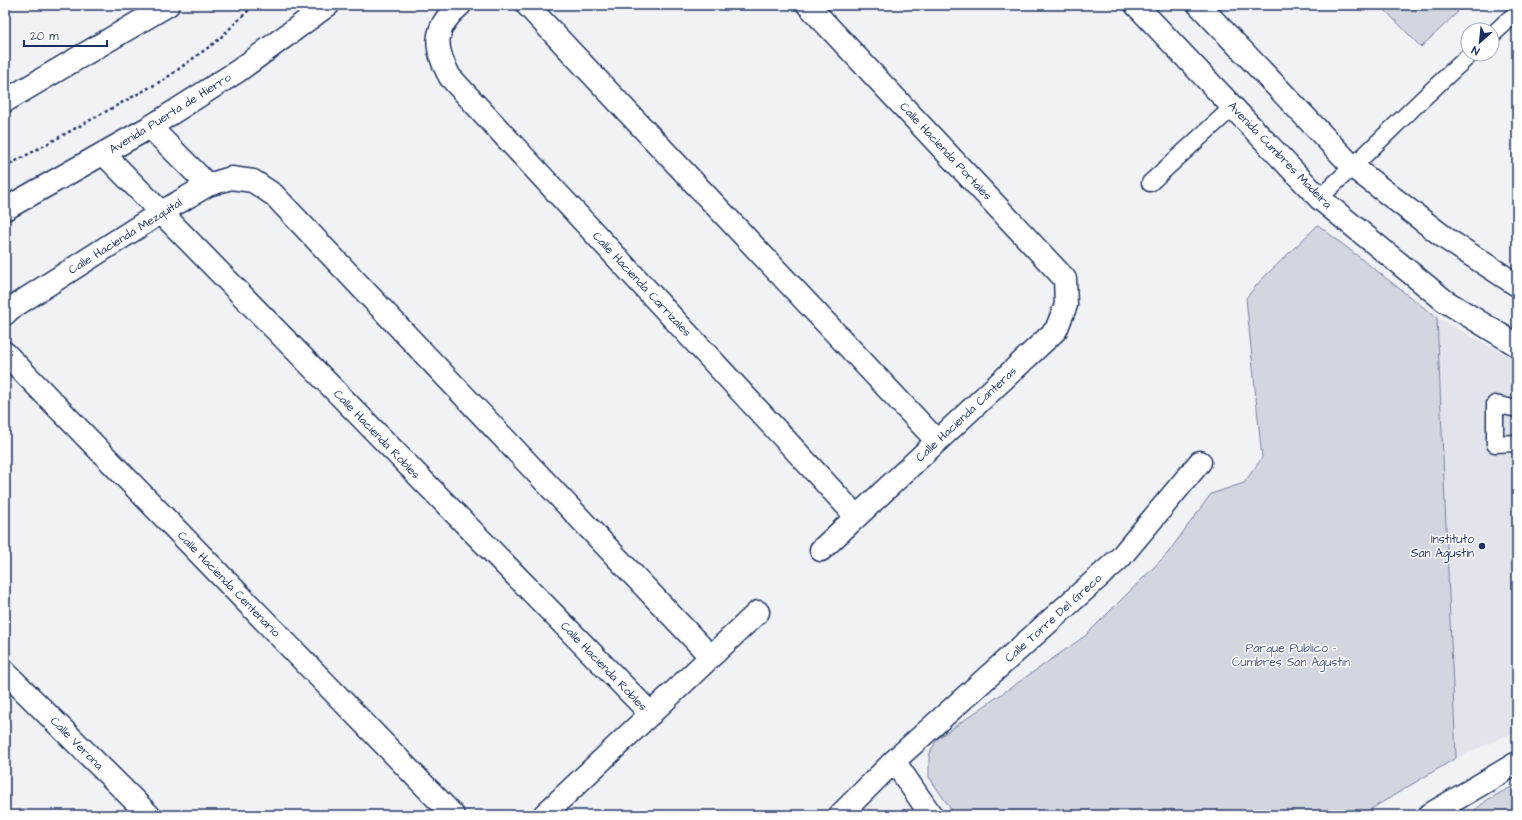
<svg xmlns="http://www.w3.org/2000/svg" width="1522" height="820" font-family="'Architects Daughter',sans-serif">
<rect width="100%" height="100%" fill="#f1f2f5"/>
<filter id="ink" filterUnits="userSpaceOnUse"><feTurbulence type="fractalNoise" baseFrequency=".025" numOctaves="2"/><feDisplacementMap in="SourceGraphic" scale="8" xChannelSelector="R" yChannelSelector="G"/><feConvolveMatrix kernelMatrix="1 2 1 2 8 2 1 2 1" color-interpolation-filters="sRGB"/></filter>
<g filter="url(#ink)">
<path fill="#e1e4ea" d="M1437 318 1517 360V731L1456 758Z"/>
<path fill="#d2d6df" stroke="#76829e" d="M1380 5H1451L1458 12 1421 47Z
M1318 225 1437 318 1456 758 1361 815H955L929 777V755L937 739 1085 636 1167 554 1211 494 1244 483 1262 458 1246 298 1261 280Z
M1517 784V815H1469L1487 800Z"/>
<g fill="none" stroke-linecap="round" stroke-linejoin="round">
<defs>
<path id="service" d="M1492 35 1517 12
M1150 183 1233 107
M1319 198C1371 151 1419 100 1471 54
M1517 409 1495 404V444L1517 443"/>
<path id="minor" d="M460 5C432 28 434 48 450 77L856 516
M527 5 937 441
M808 5 1065 279 1066 305 1056 330 821 550
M150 127 208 185
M104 154 651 714
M5 314 10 309 160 213 208 185 231 178 253 181 274 195 710 656
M5 353 453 815
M5 672 149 815
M894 761 931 815
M544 815 758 612
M840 815 894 761 1120 558 1200 462"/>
<path id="tertiary" d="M1136 5 1319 198 1445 301 1517 345
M1199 5 1353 167 1448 240 1517 285
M5 101 168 5
M5 209 150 127 238 71 328 5
M1429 815 1517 763"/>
</defs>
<use href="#service" stroke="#1b2f5e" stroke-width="19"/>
<use href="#minor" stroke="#1b2f5e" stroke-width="25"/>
<use href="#tertiary" stroke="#1b2f5e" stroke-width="25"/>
<path stroke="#1b2f5e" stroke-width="2.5" stroke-dasharray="3 3" stroke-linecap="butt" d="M5 167 165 79 217 41 254 5"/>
<use href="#service" stroke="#fff" stroke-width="16"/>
<use href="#minor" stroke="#fff" stroke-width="22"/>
<use href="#tertiary" stroke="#fff" stroke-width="22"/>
</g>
</g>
<circle fill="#1b2f5e" stroke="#fff" stroke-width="1.5" cx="1482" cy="546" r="4"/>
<g text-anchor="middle" stroke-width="3" stroke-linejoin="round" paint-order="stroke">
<g font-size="12" fill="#1b2f5e" stroke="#fff">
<text transform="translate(170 113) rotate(-32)" y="4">Avenida Puerta de Hierro</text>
<text transform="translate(946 151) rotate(47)" y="4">Calle Hacienda Portales</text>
<text transform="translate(1280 155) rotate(46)" y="4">Avenida Cumbres Madeira</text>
<text transform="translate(125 236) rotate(-32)" y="4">Calle Hacienda Mezquital</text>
<text transform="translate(642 284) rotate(47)" y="4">Calle Hacienda Carrizales</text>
<text transform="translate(966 414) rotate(-43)" y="4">Calle Hacienda Canteras</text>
<text transform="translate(377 434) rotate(46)" y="4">Calle Hacienda Robles</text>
<text transform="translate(229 584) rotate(46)" y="4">Calle Hacienda Centenario</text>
<text transform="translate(1053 618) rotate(-42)" y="4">Calle Torre Del Greco</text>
<text transform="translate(604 666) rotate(46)" y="4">Calle Hacienda Robles</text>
<text transform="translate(77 743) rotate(45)" y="4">Calle Verona</text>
</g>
<g font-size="12" fill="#1b2f5e" stroke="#fff" text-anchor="end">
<text x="1474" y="543">Instituto<tspan x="1474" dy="14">San Agustín</tspan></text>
</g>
<g font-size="12" fill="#49597e" stroke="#fff">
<text x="1291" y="652">Parque Publico -<tspan x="1291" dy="14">Cumbres San Agustin</tspan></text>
</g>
</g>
<rect width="1522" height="820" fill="none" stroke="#fff" stroke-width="20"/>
<rect x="10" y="10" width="1502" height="800" fill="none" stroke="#1b2f5e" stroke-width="1.5" filter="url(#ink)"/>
<g transform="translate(1480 42) rotate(207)"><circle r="19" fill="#ffffff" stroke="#a4acbf"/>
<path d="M0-3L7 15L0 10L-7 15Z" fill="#1b2f5e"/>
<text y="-6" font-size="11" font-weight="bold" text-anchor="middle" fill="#1b2f5e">N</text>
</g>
<path d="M24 40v6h83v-6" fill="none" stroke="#1b2f5e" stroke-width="2"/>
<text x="30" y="40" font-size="12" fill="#1b2f5e" stroke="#ffffff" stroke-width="3" paint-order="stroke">20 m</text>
</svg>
